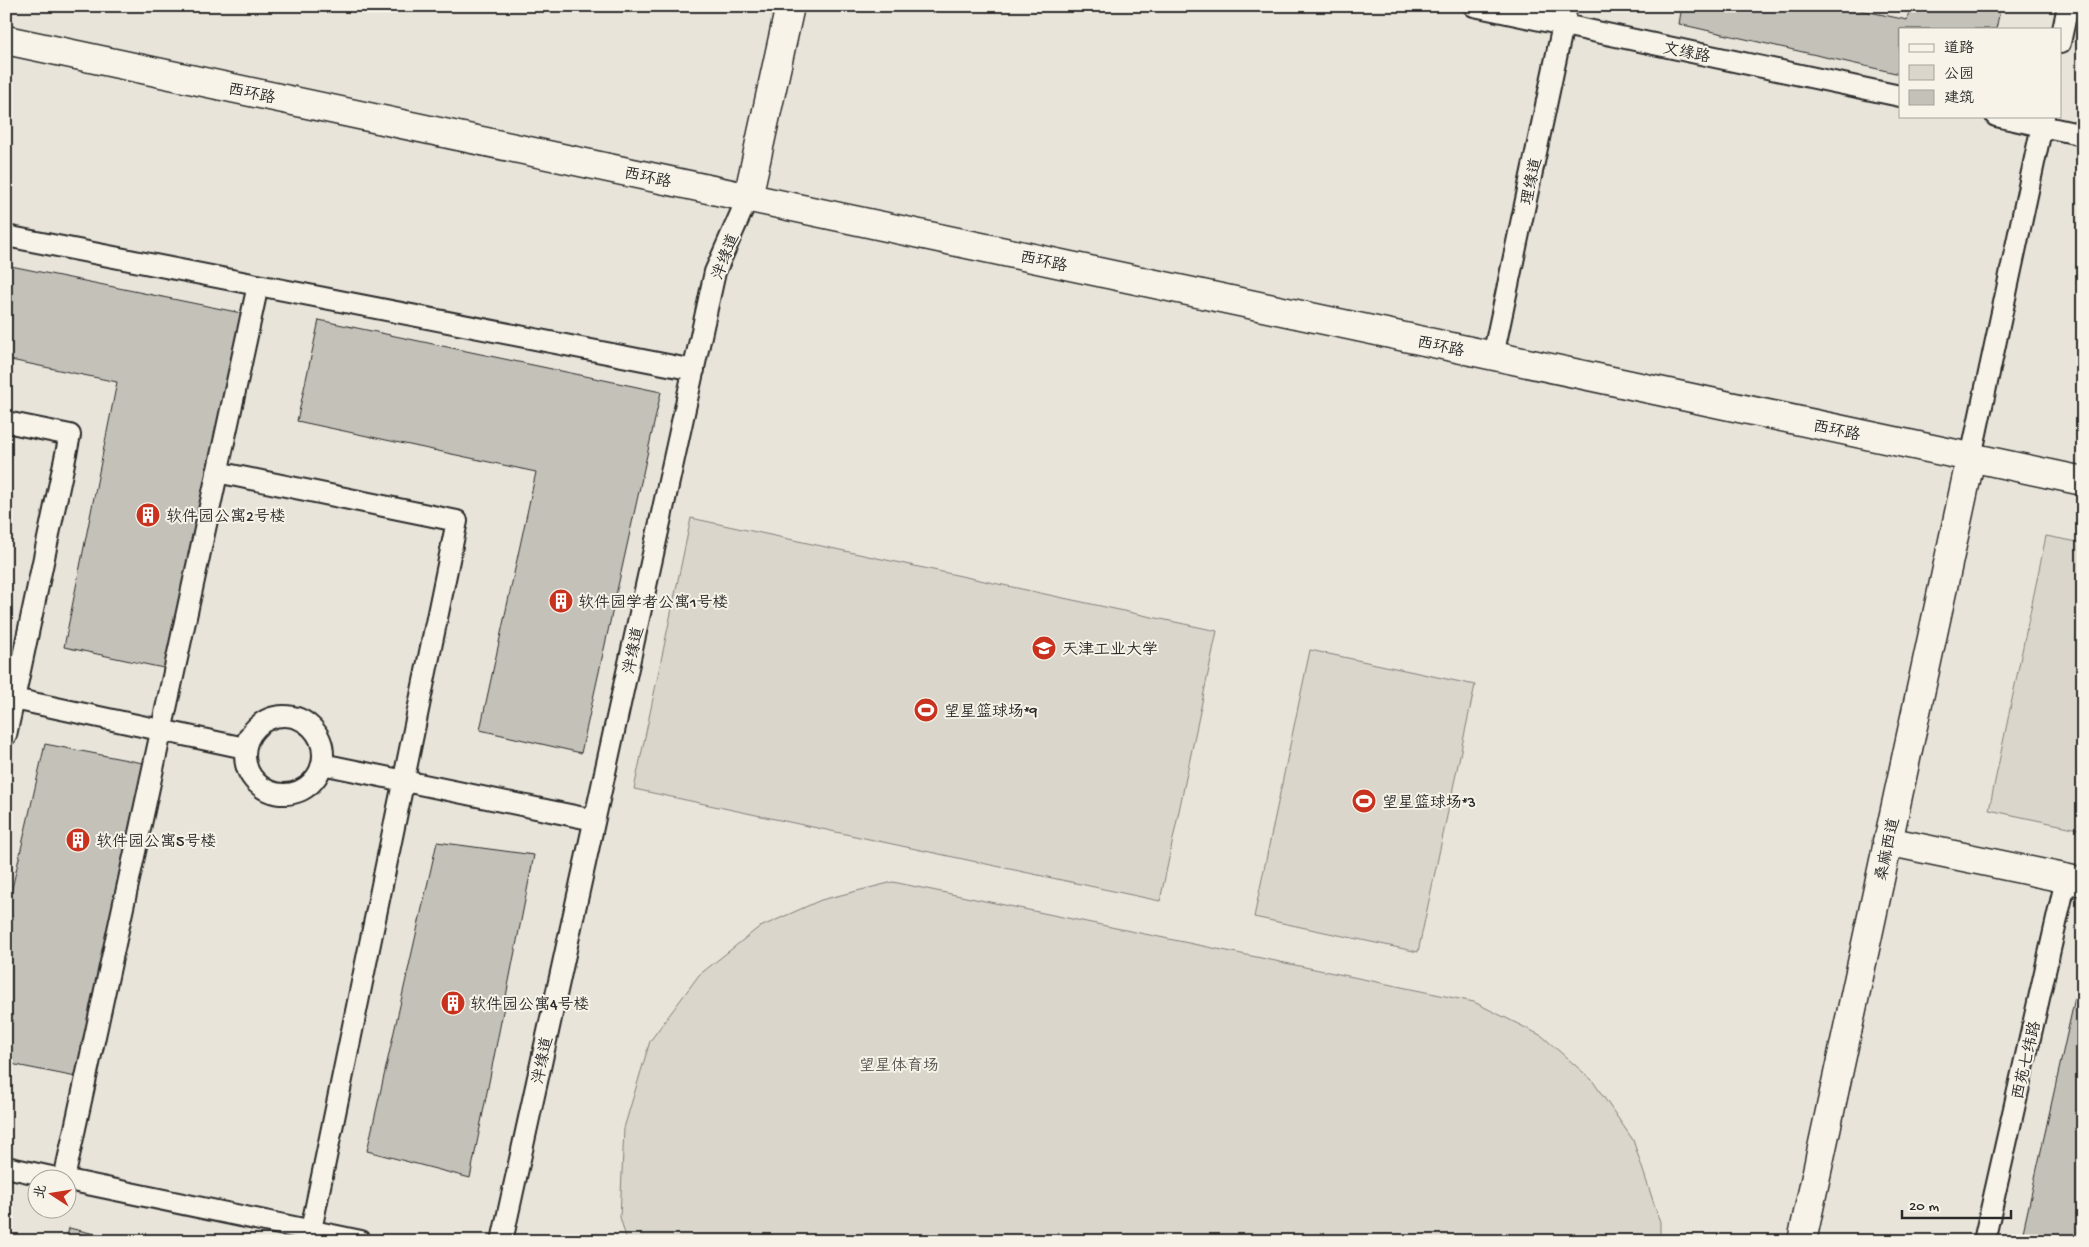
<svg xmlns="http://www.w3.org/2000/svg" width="2089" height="1247" font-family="'Gochi Hand','LXGW WenKai TC',sans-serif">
<rect width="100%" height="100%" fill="#f7f3e8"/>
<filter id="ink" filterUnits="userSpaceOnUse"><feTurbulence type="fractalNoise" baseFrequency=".02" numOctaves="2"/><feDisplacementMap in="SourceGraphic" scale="10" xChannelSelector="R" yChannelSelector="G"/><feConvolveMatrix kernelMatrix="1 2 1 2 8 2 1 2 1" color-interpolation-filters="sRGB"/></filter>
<g filter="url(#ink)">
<path fill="#e8e4da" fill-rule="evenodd" d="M6 6H2083V1241H6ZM1900 29H2060V116H1900ZM38 1180H68V1210H38Z"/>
<path fill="#dad6cc" stroke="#82807c" d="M691 518 1217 631 1160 901 634 789Z
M2046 536 2083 543V830L1989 810Z
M1310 650 1475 685 1418 952 1254 917Z
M893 882 1474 1002 1542 1036 1592 1080 1633 1140 1660 1222V1241H627L620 1217 624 1128 650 1041 699 975 758 928 821 900Z"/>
<path fill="#c4c1b9" stroke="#2b2b2b" d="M1682 6H1842L1907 20 1910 6H2001L1996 29H1900V74L1679 24Z
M6 265 251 315 168 669 64 647 117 382 6 359Z
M319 320 661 392 581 753 480 730 536 472 297 421Z
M45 744 148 764 81 1078 6 1063V915Z
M437 842 534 855 470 1178 367 1151Z
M2076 993 2083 995V1241H2021Z
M69 1228 126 1241H66Z"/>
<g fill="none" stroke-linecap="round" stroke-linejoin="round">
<defs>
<path id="service" d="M1474 6 1900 96
M2060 43 2068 6
M1996 116 2083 135
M6 236 694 370
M1493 356 1567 6
M6 422 70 435 14 699
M1971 457 2044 116
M217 472 457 521 311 1230
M245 755a39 39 0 1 1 78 0a39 39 0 1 1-78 0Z
M6 735 14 699 245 748
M322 764 594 820
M6 1167 65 1180
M64 1179 258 285
M68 1180 361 1241
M502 1241 715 272 748 197
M1984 1241 2066 879"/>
<path id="minor" d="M748 197 790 6
M1887 841 2083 882
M1802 1241 1971 457"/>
<path id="tertiary" d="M6 40 2083 481"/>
</defs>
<use href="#service" stroke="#2b2b2b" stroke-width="24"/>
<use href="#minor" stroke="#2b2b2b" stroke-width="31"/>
<use href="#tertiary" stroke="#2b2b2b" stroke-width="31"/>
<use href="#service" stroke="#f7f3e8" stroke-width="20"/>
<use href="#minor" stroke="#f7f3e8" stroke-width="28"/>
<use href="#tertiary" stroke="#f7f3e8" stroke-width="28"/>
</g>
</g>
<defs>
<symbol id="building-disc" viewBox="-11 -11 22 22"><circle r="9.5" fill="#c8321e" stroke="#f7f3e8"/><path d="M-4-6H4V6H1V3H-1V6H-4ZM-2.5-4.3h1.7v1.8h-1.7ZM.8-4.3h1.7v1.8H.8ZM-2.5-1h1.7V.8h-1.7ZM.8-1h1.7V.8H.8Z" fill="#fff"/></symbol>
<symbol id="university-disc" viewBox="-11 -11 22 22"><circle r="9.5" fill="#c8321e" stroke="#f7f3e8"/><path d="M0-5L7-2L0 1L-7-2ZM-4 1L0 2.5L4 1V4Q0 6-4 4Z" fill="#fff"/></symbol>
<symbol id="stadium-disc" viewBox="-11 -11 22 22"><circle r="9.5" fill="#c8321e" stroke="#f7f3e8"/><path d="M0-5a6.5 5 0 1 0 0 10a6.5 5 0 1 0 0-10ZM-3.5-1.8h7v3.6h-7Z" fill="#fff"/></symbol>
</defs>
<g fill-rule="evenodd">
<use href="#building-disc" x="134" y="501" width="28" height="28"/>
<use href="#building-disc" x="547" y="587" width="28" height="28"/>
<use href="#university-disc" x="1030" y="634" width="28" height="28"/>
<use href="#stadium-disc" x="912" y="696" width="28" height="28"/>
<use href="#stadium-disc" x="1350" y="787" width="28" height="28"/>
<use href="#building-disc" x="64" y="826" width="28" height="28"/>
<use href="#building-disc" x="439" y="989" width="28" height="28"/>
</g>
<g text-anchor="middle" stroke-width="4" stroke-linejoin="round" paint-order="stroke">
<g font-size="16" fill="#2b2b2b" stroke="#f7f3e8">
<text transform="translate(1687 51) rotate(12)" y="6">文缘路</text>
<text transform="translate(252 92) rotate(12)" y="6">西环路</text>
<text transform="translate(648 176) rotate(12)" y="6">西环路</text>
<text transform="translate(1530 181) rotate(-78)" y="6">理缘道</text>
<text transform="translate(724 256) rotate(-69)" y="6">泮缘道</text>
<text transform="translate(1044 260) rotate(12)" y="6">西环路</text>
<text transform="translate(1441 345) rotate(12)" y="6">西环路</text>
<text transform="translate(1837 429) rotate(12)" y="6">西环路</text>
<text transform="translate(632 650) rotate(-78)" y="6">泮缘道</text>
<text transform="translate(1886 849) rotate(-78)" y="6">桑麻西道</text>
<text transform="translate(541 1060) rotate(-78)" y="6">泮缘道</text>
<text transform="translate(2025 1060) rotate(-77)" y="6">西苑七纬路</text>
</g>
<g font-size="16" fill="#2b2b2b" stroke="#f7f3e8" text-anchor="start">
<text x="166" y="521">软件园公寓2号楼</text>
<text x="578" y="607">软件园学者公寓1号楼</text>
<text x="1062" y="654">天津工业大学</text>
<text x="944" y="716">望星篮球场*9</text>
<text x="1382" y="807">望星篮球场*3</text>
<text x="96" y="846">软件园公寓5号楼</text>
<text x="470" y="1009">软件园公寓4号楼</text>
</g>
<g font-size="16" fill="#575653" stroke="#f7f3e8">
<text x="899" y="1070">望星体育场</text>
</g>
</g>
<rect width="2089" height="1247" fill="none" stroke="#f7f3e8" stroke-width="25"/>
<rect x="12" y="12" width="2064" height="1222" fill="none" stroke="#2b2b2b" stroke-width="2" filter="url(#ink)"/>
<rect x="1899" y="28" width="162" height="90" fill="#f7f3e8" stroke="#a5a39c"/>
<rect x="1909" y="44" width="25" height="8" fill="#f7f3e8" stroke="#a5a39c"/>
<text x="1944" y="52" font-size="15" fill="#2b2b2b">道路</text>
<rect x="1909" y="65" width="25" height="15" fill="#dad6cc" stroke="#a5a39c"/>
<text x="1944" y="78" font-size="15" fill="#2b2b2b">公园</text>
<rect x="1909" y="90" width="25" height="15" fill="#c4c1b9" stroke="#a5a39c"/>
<text x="1944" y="102" font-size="15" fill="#2b2b2b">建筑</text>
<g transform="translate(52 1194) rotate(282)"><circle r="24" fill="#f7f3e8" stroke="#a5a39c"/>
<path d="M0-4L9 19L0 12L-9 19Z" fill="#c8321e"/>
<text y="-8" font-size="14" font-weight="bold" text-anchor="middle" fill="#2b2b2b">北</text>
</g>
<path d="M1902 1210v8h109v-8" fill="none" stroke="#2b2b2b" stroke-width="2.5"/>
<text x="1909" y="1210" font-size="15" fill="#2b2b2b" stroke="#f7f3e8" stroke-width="4" paint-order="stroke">20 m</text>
</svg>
